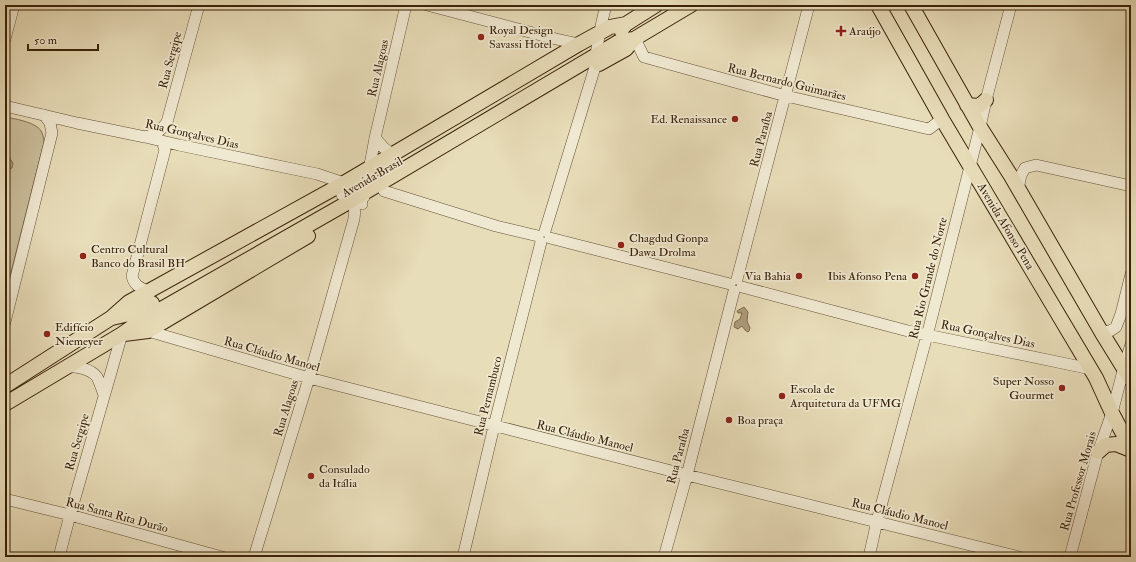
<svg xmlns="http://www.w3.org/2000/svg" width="1136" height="562" font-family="'IM FELL Double Pica',serif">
<rect width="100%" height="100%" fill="#e8ddb9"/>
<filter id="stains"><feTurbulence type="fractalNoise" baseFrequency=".005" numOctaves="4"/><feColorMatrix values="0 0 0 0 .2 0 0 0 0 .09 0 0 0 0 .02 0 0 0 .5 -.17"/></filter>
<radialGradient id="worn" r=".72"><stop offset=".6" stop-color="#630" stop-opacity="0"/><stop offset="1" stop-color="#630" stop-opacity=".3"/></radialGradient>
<path fill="#cabd9b" stroke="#827052" d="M5 117C15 119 38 122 42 133 43 135 44 139 44 142L5 296Z"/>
<path fill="#ad9d7d" stroke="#7f6c4f" d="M5 152 7 156 10 157V160L12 161 13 164 12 168 7 170 6 171H5Z
M744 307 748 312 747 321 750 328 749 331 748 332 745 330 742 326 738 329 734 327 735 322 740 319 742 313H738L737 311Z"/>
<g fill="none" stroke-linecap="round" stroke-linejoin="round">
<defs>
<path id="minor" d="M427 5 556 39 579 44
M637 37 638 45 644 57 786 96 929 129 942 119
M5 39 14 5
M5 106 77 123 145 137 179 145 317 174 344 183 354 188 362 204
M145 137C156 134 161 131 167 122L199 5
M375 138 384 148 392 154
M1018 189 1021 175 1025 168 1036 165 1131 186
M384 191 496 226 538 236
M364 197 375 138 406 5
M545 231 595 67C596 46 601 25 606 5
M550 238 730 284
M737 279 809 5
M742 287 908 331 1091 369
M147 291C139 287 134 285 132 276L165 150 162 141
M5 322 52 133 50 123 44 115
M148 331 309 378 687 475 1019 557
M1101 332 1110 331 1116 327 1121 314 1131 274
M67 367C77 366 91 369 97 377 100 383 102 389 104 395
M5 499 70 515 222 557
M59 557 70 515 122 334
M254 557 309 378 354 219C356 205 354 202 342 195
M463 557 494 426 541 242
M664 557 687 475 734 291
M869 557 877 521 929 328 980 127 986 100 1011 5
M1070 557 1098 452 1112 413 1124 367 1131 344"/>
<path id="major" d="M878 5 942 119 1096 378 1112 413 1131 449
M911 5 980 127 1011 176 1102 333 1131 380
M621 30 626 24 656 5
M599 64 626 49 634 39 691 5
M967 105 979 106 986 100
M112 318 137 312 152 303
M124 334 148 331 308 236
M5 386 111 318 129 302 344 183 579 44 610 27 626 24
M5 404 122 334 142 320 347 203 620 41 634 39
M1098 452 1106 445 1116 444 1131 450"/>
</defs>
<use href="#minor" stroke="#665135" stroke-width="12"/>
<use href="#major" stroke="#3a2209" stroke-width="16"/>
<use href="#minor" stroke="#f0e9d2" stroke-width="11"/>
<use href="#major" stroke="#e8ddb9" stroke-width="14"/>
</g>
<g fill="#8f2418" stroke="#f0e9d2" stroke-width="1.5">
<path d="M839 25h4v4h4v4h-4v4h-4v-4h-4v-4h4z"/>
<circle cx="481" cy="37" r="4"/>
<circle cx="735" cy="119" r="4"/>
<circle cx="621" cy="245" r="4"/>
<circle cx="83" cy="256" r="4"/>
<circle cx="799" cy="276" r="4"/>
<circle cx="915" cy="276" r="4"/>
<circle cx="47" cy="334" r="4"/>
<circle cx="1062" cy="388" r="4"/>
<circle cx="782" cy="396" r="4"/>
<circle cx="729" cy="420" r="4"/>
<circle cx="311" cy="476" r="4"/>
</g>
<g text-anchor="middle" stroke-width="3.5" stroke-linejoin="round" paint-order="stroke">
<g font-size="12" fill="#3a2209" stroke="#f0e9d2" text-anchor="start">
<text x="489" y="34">Royal Design<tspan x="489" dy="14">Savassi Hotel</tspan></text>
<text x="849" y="35">Araújo</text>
<text x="727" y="123" text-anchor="end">Ed. Renaissance</text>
<text x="629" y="242">Chagdud Gonpa<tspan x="629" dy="14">Dawa Drolma</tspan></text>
<text x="91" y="253">Centro Cultural<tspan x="91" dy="14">Banco do Brasil BH</tspan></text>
<text x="791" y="280" text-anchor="end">Via Bahia</text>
<text x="907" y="280" text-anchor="end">Ibis Afonso Pena</text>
<text x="55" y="331">Edifício<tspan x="55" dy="14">Niemeyer</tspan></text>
<text x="1054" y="385" text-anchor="end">Super Nosso<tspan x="1054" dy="14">Gourmet</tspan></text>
<text x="790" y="393">Escola de<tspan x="790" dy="14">Arquitetura da UFMG</tspan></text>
<text x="737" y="424">Boa praça</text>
<text x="319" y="473">Consulado<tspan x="319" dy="14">da Itália</tspan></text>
</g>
<g font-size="12" fill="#3a2209" stroke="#f0e9d2">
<text transform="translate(170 60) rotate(-75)" y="4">Rua Sergipe</text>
<text transform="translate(378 68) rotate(-77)" y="4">Rua Alagoas</text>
<text transform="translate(787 82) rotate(14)" y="4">Rua Bernardo Guimarães</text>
<text transform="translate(192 134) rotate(13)" y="4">Rua Gonçalves Dias</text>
<text transform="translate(761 139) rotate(-75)" y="4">Rua Paraíba</text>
<text transform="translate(372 177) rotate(-30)" y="4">Avenida Brasil</text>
<text transform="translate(1006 226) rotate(59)" y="4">Avenida Afonso Pena</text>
<text transform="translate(928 278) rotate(-76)" y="4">Rua Rio Grande do Norte</text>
<text transform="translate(988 334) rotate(12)" y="4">Rua Gonçalves Dias</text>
<text transform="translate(272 354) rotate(16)" y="4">Rua Cláudio Manoel</text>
<text transform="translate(488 396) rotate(-76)" y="4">Rua Pernambuco</text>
<text transform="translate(286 408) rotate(-73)" y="4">Rua Alagoas</text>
<text transform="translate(585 436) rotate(14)" y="4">Rua Cláudio Manoel</text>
<text transform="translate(77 442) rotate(-74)" y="4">Rua Sergipe</text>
<text transform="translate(678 456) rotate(-75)" y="4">Rua Paraíba</text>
<text transform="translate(1078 481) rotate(-74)" y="4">Rua Professor Morais</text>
<text transform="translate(900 514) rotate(14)" y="4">Rua Cláudio Manoel</text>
<text transform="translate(117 515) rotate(15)" y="4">Rua Santa Rita Durão</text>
</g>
</g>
<rect width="1136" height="562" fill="none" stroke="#e8ddb9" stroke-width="20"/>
<rect x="6" y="6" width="1124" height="550" fill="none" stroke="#3a2209" stroke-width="2"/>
<rect x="10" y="10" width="1116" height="542" fill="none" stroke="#3a2209"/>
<path d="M28 44v6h70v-6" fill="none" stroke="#3a2209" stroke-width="2"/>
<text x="34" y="44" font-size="12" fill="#3a2209" stroke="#f0e9d2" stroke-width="3" paint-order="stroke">50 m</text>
<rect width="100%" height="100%" filter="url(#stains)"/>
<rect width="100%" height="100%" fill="url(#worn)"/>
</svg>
